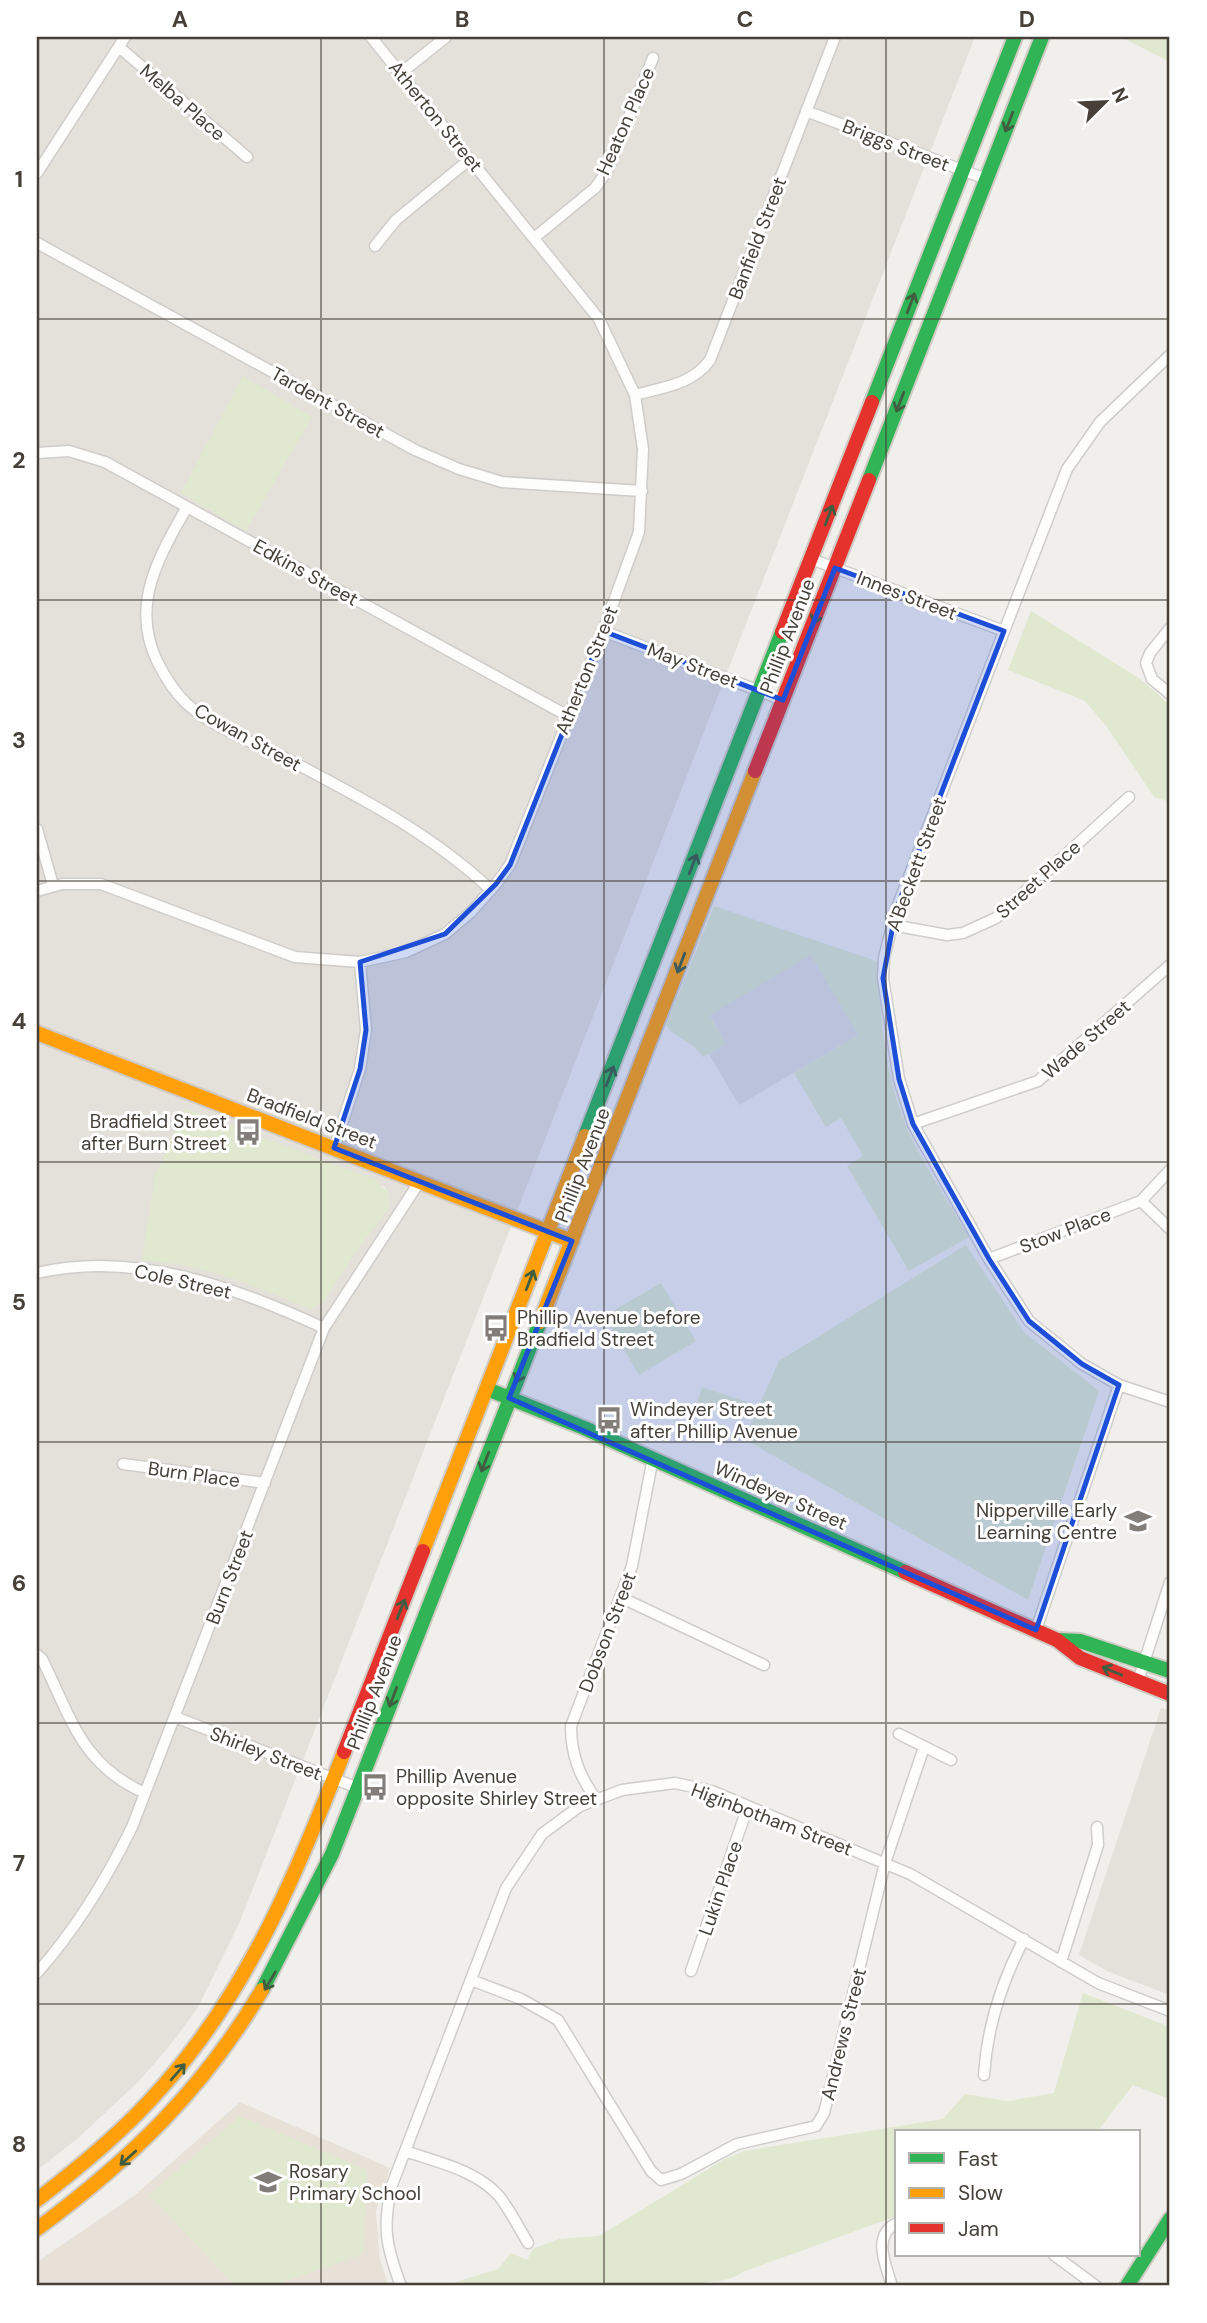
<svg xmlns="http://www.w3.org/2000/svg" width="1207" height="2323" font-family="'DM Sans',sans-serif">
<rect width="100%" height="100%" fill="#f1efec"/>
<path fill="#e4e0da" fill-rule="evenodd" d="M37 37H975L239 1924 197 2009 168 2048 138 2082 77 2139 37 2170ZM384 1186 388 1192 389 1207 312 1309 243 1279 185 1263 142 1260Z
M1161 1708 1170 1711V1995L1109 1972 1079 1955Z"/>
<path fill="#e7e1d8" d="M240 2102 390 2168 376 2211 380 2260 389 2286H37V2262L135 2195Z"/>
<path fill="#e0e8cf" d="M1121 37H1170V62Z
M243 376 312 417 246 531 181 493Z
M1031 611 1139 678 1170 705V802L1154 797 1107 727 1085 701 1008 670Z
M714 906 879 962C879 1019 886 1083 910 1135 927 1170 949 1203 969 1237L909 1271 847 1166 863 1156 841 1118 826 1127 794 1073 858 1035 710 1016 726 1044 703 1057C693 1041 676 1040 666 1025Z
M185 1108 375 1180 388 1192 389 1207 352 1257 325 1301 311 1309C249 1284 211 1266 142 1260L155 1176Z
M966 1245 1024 1332 1099 1391 1028 1600 744 1439 779 1361Z
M661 1283 696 1341 639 1375 604 1316Z
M702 1387 750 1403 744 1420 697 1403Z
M1083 1993 1170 2027V2099L1133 2085 1097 2132H897V2216L743 2272C724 2284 714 2279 693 2286H443L498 2269 511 2253 527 2260 533 2249 559 2239 599 2236 723 2160 744 2151 943 2119 965 2094 1008 2101 1054 2093Z
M240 2116 367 2170 363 2254 272 2286H236L149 2195Z"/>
<path fill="#e2e0dd" d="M811 955 858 1035 739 1105 709 1054 726 1044 710 1015Z"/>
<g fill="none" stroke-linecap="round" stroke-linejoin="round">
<defs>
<path id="street" d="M119 47 247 157
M401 73 446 37
M806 111 986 179
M37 173 125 37
M534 238 595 188 607 171 653 58
M37 243 415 450 459 469 502 482 642 491
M375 246 396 220 470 159
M1170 355 1100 422 1067 469 896 910 884 958 883 978 899 1079 913 1124 989 1259 1029 1321 1082 1364 1119 1385 1170 1402
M635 395C663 387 692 385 710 360L835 37
M37 453 69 451 105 462 568 716
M187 507C159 556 130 605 157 661 165 677 174 692 187 704 218 731 259 744 295 763 365 800 433 835 491 890
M811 559 1004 631
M1170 628 1150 653 1146 663 1152 679 1170 694
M603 631 783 700
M37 829 53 885
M37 891 62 884H101L295 957 360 962 406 952 445 934 471 912 496 884 510 865 603 631 639 532 643 449 635 395 599 319 371 37
M892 925 947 935 963 933 996 918 1129 797
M913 1124 1038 1081 1170 965
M334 1148 360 1069 366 1030 360 962
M1141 1201 1170 1229
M989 1259 1141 1201 1170 1170
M37 1273C135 1250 235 1287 324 1328
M123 1464 265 1483
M620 1597 764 1665
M1036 1630 1119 1385
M37 1655 42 1659C71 1717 81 1765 145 1793
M1138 1681 1170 1582
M175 1717 358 1788
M899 1734 951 1760
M596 1799C579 1776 571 1754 571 1726L632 1566 653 1458
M1061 1962 1098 1845 1097 1827
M691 1971 748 1806
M37 1973C76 1929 106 1880 132 1827L324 1328 420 1181
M471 1980 521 1999 558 2020 651 2171 661 2180 681 2174 737 2144 816 2126 824 2113 885 1863 924 1747
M984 2075C987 2028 1002 1981 1024 1939
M405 2151C437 2162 476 2170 499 2196 510 2210 519 2228 528 2243
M1054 2255 1096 2286
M401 2286C386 2246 382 2227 392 2185L506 1888 542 1834 580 1806 622 1790 675 1783 712 1791 910 1874 1098 1983 1170 2011
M892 2286C886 2265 871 2236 897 2223"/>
<path id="fast" d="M872 402 1015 37
M869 480 1042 37
M585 1136 782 632
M487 1389 584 1428 905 1572
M1057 1640 1080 1641 1170 1671
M262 1990 332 1854 540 1322
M1127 2286 1170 2219"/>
<path id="slow" d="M37 1033 572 1241
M540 1322 755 771
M423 1551 585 1136
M37 2200C82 2165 126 2129 163 2086 249 1989 298 1871 344 1752
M37 2229C130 2160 203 2090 262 1990"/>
<path id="jam" d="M782 632 872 402
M755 771 869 480
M905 1572 1057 1640 1080 1658 1170 1694
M344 1752 423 1551"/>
</defs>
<use href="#street" stroke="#cfcdca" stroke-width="13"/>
<use href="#fast" stroke="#cfcbc4" stroke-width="18"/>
<use href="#slow" stroke="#cfcbc4" stroke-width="18"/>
<use href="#jam" stroke="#cfcbc4" stroke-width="18"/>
<use href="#street" stroke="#fdfdfc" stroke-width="10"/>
<use href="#fast" stroke="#30b455" stroke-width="14"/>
<use href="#slow" stroke="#ff9f0a" stroke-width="14"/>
<use href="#jam" stroke="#e5322d" stroke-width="14"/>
</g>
<defs><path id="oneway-shaft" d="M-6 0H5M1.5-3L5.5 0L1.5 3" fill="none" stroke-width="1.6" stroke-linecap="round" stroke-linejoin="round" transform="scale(1.75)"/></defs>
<g stroke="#405d40">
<use href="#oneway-shaft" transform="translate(1009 122) rotate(111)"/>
<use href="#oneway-shaft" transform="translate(911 303) rotate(-69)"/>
<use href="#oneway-shaft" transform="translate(900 402) rotate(111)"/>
<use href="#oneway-shaft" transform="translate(829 515) rotate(-69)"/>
<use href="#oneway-shaft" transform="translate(817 614) rotate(111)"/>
<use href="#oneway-shaft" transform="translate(693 864) rotate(-69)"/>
<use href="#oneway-shaft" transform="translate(681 963) rotate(111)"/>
<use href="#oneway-shaft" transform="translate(610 1076) rotate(-69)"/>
<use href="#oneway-shaft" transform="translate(530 1280) rotate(-69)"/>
<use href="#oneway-shaft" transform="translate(520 1373) rotate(113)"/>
<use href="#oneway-shaft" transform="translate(485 1462) rotate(111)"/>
<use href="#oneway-shaft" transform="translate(401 1609) rotate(-68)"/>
<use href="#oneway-shaft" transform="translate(1112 1671) rotate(-158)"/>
<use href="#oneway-shaft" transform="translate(393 1697) rotate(111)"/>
<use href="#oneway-shaft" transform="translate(270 1981) rotate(121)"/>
<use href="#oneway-shaft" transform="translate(178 2072) rotate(-49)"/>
<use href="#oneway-shaft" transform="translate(128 2158) rotate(138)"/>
</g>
<path fill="#1d4ed8" fill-opacity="0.2" stroke="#1d4ed8" stroke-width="5" stroke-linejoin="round" d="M835 568 1004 631 896 910 883 978 899 1079 913 1124 989 1259 1029 1321 1082 1364 1119 1385 1036 1630 509 1398 572 1241 334 1148 360 1069 366 1030 360 962 445 934 496 884 510 865 603 631 783 700Z"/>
<path fill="none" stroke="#464039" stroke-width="2" stroke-opacity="0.55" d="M321 37V2286M604 37V2286M886 37V2286M37 319H1170M37 600H1170M37 881H1170M37 1162H1170M37 1442H1170M37 1723H1170M37 2004H1170"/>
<defs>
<symbol id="bus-bare" viewBox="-9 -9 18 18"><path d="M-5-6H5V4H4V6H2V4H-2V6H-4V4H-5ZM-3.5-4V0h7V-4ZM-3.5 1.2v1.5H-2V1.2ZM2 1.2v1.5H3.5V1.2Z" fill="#827d78" stroke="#fff" stroke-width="2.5" paint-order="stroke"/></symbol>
<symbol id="school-bare" viewBox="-9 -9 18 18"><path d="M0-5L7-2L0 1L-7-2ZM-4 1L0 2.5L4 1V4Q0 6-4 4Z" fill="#827d78" stroke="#fff" stroke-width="2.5" paint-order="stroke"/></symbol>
</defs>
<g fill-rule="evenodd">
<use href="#bus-bare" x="229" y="1113" width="38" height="38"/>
<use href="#bus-bare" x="477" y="1309" width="38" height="38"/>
<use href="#bus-bare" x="590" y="1401" width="38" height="38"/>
<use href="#school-bare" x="1119" y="1502" width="38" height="38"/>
<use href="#bus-bare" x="356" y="1768" width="38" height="38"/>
<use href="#school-bare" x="249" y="2163" width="38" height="38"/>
</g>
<g text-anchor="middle" stroke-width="6" stroke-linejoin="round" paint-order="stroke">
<g font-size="19" fill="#464039" stroke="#fff">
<text transform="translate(183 102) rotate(41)" y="7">Melba Place</text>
<text transform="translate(436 116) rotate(51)" y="7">Atherton Street</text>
<text transform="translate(625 121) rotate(-66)" y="7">Heaton Place</text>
<text transform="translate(896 145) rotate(21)" y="7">Briggs Street</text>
<text transform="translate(757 238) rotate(-69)" y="7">Banfield Street</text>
<text transform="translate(328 402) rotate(29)" y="7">Tardent Street</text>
<text transform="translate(306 572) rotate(29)" y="7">Edkins Street</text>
<text transform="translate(907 595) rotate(21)" y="7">Innes Street</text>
<text transform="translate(787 636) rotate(-69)" y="7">Phillip Avenue</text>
<text transform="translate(693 665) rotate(21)" y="7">May Street</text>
<text transform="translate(586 670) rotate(-68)" y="7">Atherton Street</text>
<text transform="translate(248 737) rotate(29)" y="7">Cowan Street</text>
<text transform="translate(916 864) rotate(-70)" y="7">A'Beckett Street</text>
<text transform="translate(1038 879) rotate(-42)" y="7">Street Place</text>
<text transform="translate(1086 1039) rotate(-41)" y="7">Wade Street</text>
<text transform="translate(312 1118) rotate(21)" y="7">Bradfield Street</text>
<text transform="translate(582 1165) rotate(-69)" y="7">Phillip Avenue</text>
<text transform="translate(1065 1230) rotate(-21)" y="7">Stow Place</text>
<text transform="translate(183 1281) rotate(13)" y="7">Cole Street</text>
<text transform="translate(194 1474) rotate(8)" y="7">Burn Place</text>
<text transform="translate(781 1495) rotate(24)" y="7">Windeyer Street</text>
<text transform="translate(229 1577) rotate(-69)" y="7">Burn Street</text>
<text transform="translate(607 1632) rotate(-69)" y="7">Dobson Street</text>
<text transform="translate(374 1692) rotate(-69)" y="7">Phillip Avenue</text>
<text transform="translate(266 1753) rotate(21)" y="7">Shirley Street</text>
<text transform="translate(772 1819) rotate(21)" y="7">Higinbotham Street</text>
<text transform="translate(720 1888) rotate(-71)" y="7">Lukin Place</text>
<text transform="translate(843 2034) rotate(-76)" y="7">Andrews Street</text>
</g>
<g font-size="19" fill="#464039" stroke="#fff" text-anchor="start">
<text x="227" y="1128" text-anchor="end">Bradfield Street<tspan x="227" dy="22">after Burn Street</tspan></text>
<text x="517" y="1324">Phillip Avenue before<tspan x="517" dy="22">Bradfield Street</tspan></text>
<text x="630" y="1416">Windeyer Street<tspan x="630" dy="22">after Phillip Avenue</tspan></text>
<text x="1117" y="1517" text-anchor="end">Nipperville Early<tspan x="1117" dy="22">Learning Centre</tspan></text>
<text x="396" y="1783">Phillip Avenue<tspan x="396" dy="22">opposite Shirley Street</tspan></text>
<text x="289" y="2178">Rosary<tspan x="289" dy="22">Primary School</tspan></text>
</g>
</g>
<rect width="1207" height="2323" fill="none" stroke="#ffffff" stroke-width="77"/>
<rect x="895" y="2130" width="245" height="126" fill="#ffffff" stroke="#b5b3b0" stroke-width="2"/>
<rect x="909" y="2153" width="35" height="10" fill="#30b455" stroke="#b5b3b0" stroke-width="2"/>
<text x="958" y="2166" font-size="21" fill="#464039">Fast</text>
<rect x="909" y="2188" width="35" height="10" fill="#ff9f0a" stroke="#b5b3b0" stroke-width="2"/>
<text x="958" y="2200" font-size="21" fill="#464039">Slow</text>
<rect x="909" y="2223" width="35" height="10" fill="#e5322d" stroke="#b5b3b0" stroke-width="2"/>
<text x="958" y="2236" font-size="21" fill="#464039">Jam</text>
<g transform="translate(1105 102) rotate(66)" stroke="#ffffff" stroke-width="5" paint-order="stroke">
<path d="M0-5L12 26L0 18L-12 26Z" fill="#464039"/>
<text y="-10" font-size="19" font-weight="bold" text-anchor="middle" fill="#464039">N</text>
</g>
<rect x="38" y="38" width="1130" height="2246" fill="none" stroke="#464039" stroke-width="2.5"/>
<g font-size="23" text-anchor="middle" font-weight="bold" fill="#464039">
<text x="180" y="27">A</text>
<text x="462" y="27">B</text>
<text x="745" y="27">C</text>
<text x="1027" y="27">D</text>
<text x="19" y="187">1</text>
<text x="19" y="468">2</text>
<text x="19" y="748">3</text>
<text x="19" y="1029">4</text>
<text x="19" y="1310">5</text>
<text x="19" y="1591">6</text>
<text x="19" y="1871">7</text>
<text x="19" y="2152">8</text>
</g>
</svg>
